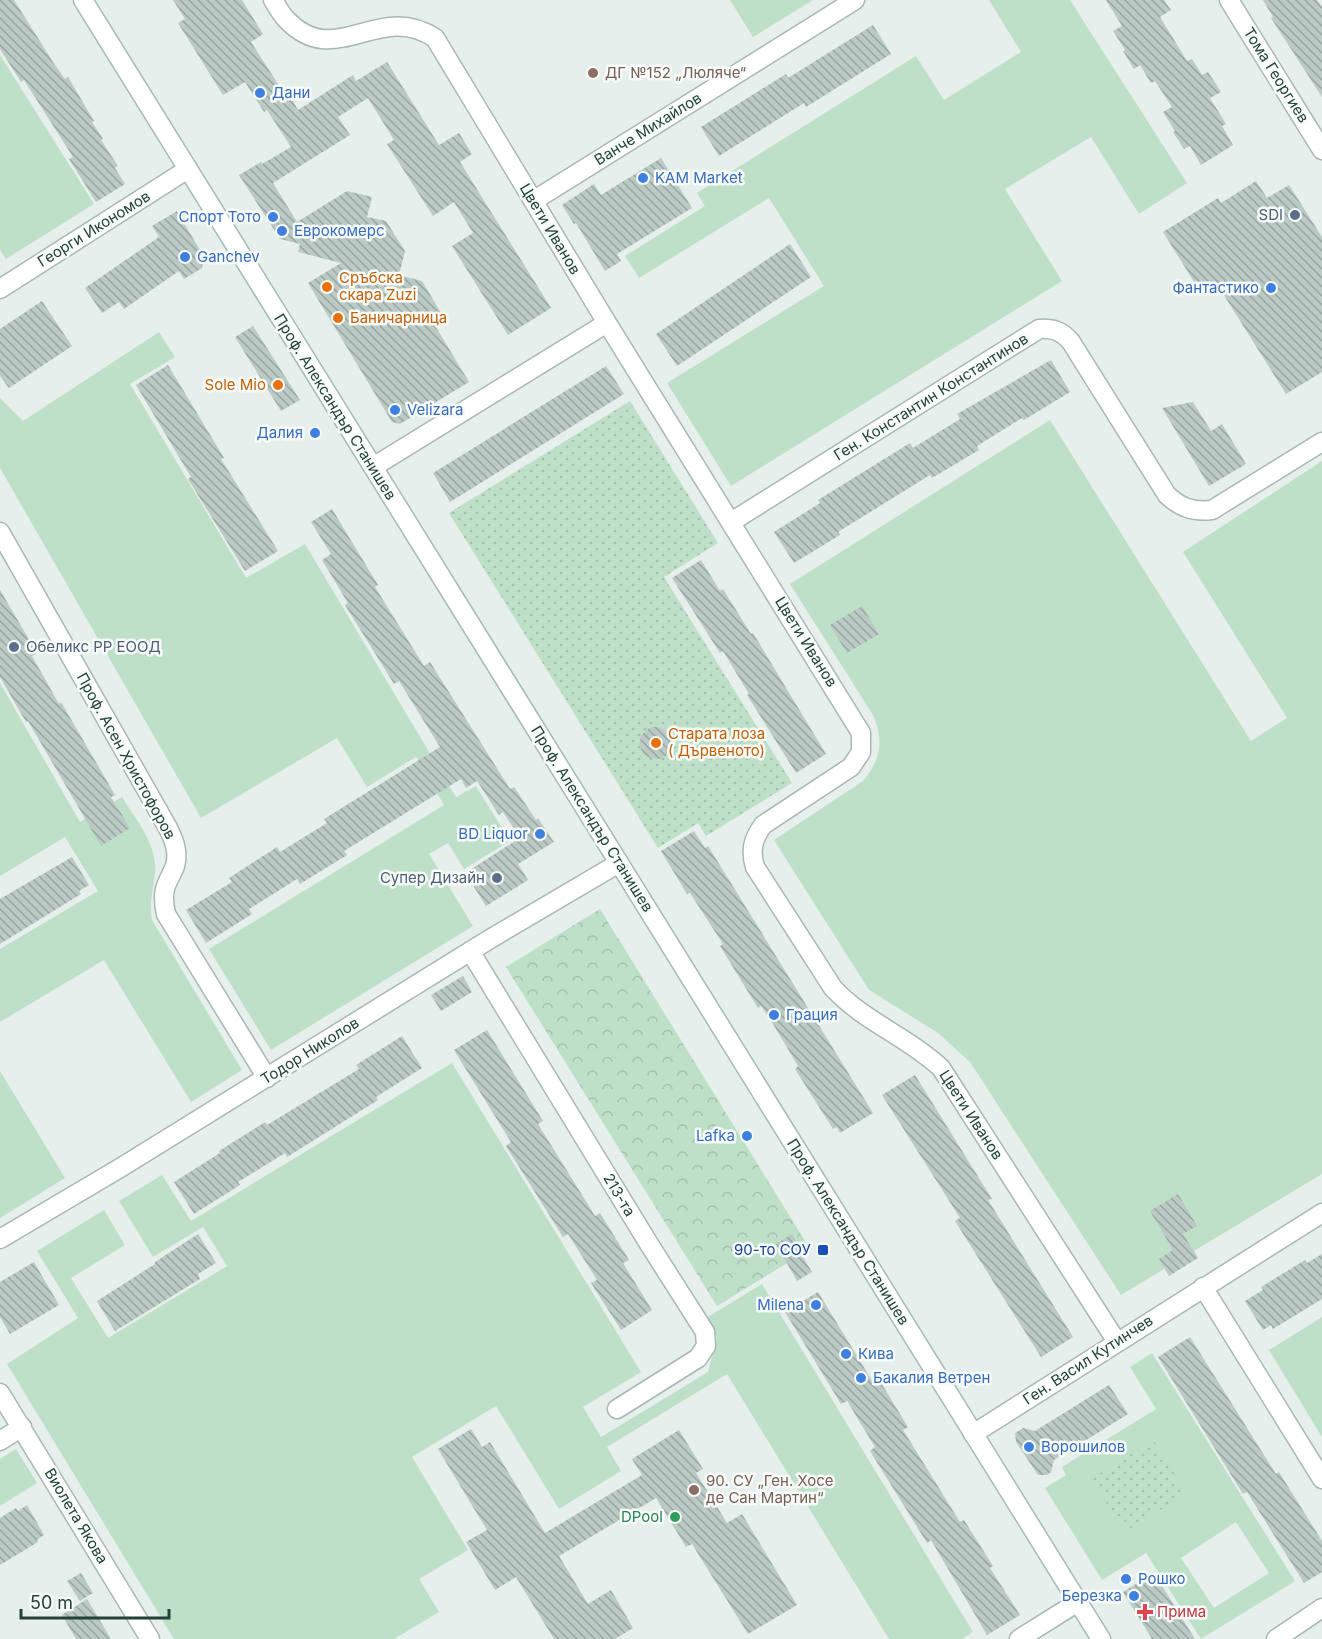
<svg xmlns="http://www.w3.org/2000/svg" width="1322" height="1639" font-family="Inter,sans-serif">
<defs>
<pattern id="forest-crowns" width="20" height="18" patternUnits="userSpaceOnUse" patternTransform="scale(1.5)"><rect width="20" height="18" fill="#bfe0c8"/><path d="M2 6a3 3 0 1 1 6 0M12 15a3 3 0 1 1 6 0" fill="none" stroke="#a4c1ad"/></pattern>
<pattern id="park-dots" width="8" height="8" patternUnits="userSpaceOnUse" patternTransform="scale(1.5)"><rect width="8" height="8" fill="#bfe0c8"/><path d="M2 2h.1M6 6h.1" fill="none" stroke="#a4c1ad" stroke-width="1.8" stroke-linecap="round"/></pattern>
<pattern id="building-back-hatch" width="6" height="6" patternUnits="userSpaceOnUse" patternTransform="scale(1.5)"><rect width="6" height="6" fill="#bbcac4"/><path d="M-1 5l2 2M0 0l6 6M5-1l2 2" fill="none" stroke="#98a6a0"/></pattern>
</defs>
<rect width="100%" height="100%" fill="#e6efeb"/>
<path fill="#bfe0c8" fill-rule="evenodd" d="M730 0H813L753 37Z
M989 0H1070L1187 183 1139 214 1091 137 1005 189 1062 281 731 486 667 383 824 286 769 198 639 278 625 256 705 206 697 193 916 56 944 100 1021 52Z
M0 55 94 204 6 259 0 250Z
M159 332 175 357 130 384 246 578 305 544 456 797 476 786 510 841 464 869 448 843 429 854 473 926 271 1050 209 949 444 805 416 757 367 787 337 738 201 818 0 468V398L23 421Z
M1050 420 1251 741 1287 718 1183 552 1322 461V1174L1121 1295 970 1062 938 1033 869 990 774 840 863 781C881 760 884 740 873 715L790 584Z
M0 683 80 822 122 797C136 820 158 845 155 874 153 892 149 902 152 920L242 1070 191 1102 104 960 0 1022V949L98 891 65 837 0 876Z
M452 1063 641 1372 583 1407 601 1437 708 1372 717 1337 706 1318 762 1284 973 1632 962 1639H889L727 1374 607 1447 621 1471 559 1509 496 1406 412 1457 468 1550 419 1579 439 1612 394 1639H174L7 1364 78 1318 37 1251 104 1210 125 1245 71 1278 108 1338 227 1266 203 1227 153 1257 119 1201 162 1175 191 1221Z
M0 1071 65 1178 0 1218Z
M1322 1317V1437L1269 1350Z
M1152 1353 1295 1581 1201 1639 1146 1553 1102 1580 1045 1488 1066 1475 1062 1467 1156 1409 1130 1367ZM1236 1522 1269 1573 1214 1608 1181 1558Z
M16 1449 37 1483 0 1506V1459Z"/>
<path fill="url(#forest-crowns)" d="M600 909 810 1249 717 1306 506 967Z"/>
<path fill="url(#park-dots)" d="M630 401 718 543 664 577 792 783 706 836 698 823 658 848 449 513Z
M1153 1440 1187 1493 1125 1532 1091 1479Z"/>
<path fill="url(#building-back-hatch)" d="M0 0H14L53 62 65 79 68 77 94 121 92 122 103 139 101 140 118 166 115 168 125 184 96 202 69 159 73 157 24 80 21 82 0 49Z
M173 0H242L263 34 251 42 287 98 290 96 298 110 353 75 356 81 387 62 439 145 459 133 472 154 460 162 551 308 508 335 452 246 473 233 454 202 433 216 387 144 394 140 368 98 338 117 350 135 273 183 297 222 347 191 372 197 367 217 386 221 405 251 399 275 422 281 444 318 434 324 469 382 400 424 392 422 308 283 341 263 298 252 300 244 280 239 239 175 261 162 262 164 291 147 267 110 264 112 245 82 223 95 178 23 185 19Z
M1106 0H1164L1171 10 1160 17 1187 61 1192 59 1202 75 1208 72 1221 92 1210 98 1226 124 1222 126 1233 145 1201 165 1190 146 1184 149 1173 132 1175 131 1163 112 1172 107 1155 81 1151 83 1140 65 1134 69 1123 51 1125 50 1113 31 1122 26Z
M1263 0H1317L1322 7V97L1271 18 1273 17Z
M873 25 891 54 806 107 804 103 719 156 701 127 786 74 788 78Z
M661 158 692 208 617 254 621 261 605 271 576 223 574 224 562 205 594 184 601 195Z
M1256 181 1267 198 1289 185 1322 237V372L1286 394 1217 284 1201 293 1163 232 1218 198 1221 203Z
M177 211 204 257 202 268 184 279 179 271 124 309 119 302 102 313 85 288 159 237 152 226Z
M790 244 811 277 677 366 656 334Z
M42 301 72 346 9 388 0 376V329Z
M253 326 300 400 281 411 235 337Z
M1051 360 1070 392 1024 420 1022 418 977 446 979 450 932 478 930 475 838 532 840 535 794 563 774 532 820 503 818 500 910 443 913 448 960 419 957 414Z
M168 365 224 458 221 459 278 551 245 571 188 479 191 477 136 385Z
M606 366 624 394 450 502 433 473Z
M1193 402 1211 431 1222 424 1246 464 1209 486 1162 408Z
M332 509 378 585 375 587 424 666 430 662 510 789 514 787 536 820 538 818 554 842 518 864 528 880 486 906 465 873 520 838 503 812 499 815 477 781 466 788 461 779 344 851 347 855 300 884 297 879 249 909 252 914 206 943 186 910 232 882 229 878 277 847 280 852 327 823 324 819 440 747 399 681 394 684 345 605 348 603 322 560 331 554 311 522Z
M701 560 720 591 723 589 751 634 753 633 826 754 796 773 747 695 749 694 723 651 720 653 672 578Z
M0 590 37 653 32 656 59 704 61 702 115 795 111 797 130 828 101 846 28 721 26 722 0 677Z
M862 606 879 634 847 653 830 625Z
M640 743a16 16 0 1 1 32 0a16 16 0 1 1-32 0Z
M694 831 705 848 708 846 873 1113 840 1133 837 1127 833 1129 795 1069 798 1066 773 1024 761 1006 758 1008 720 946 723 944 690 893 687 894 661 851Z
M72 857 89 885 79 891 81 894 0 944V899Z
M463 976 472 992 441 1011 431 995Z
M487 1030 543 1121 538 1124 595 1216 600 1213 629 1260 623 1263 652 1310 621 1330 591 1283 597 1280 568 1234 563 1237 506 1146 511 1142 454 1050Z
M402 1036 422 1068 376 1097 378 1100 287 1157 285 1153 238 1182 240 1185 194 1214 174 1182 220 1153 219 1151 265 1122 267 1125 359 1069 356 1065Z
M915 1075 992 1199 988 1200 1073 1337 1041 1357 955 1221 960 1218 882 1095Z
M1178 1194 1197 1226 1183 1234 1198 1258 1169 1276 1159 1259 1173 1250 1150 1211Z
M198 1234 216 1263 198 1274 200 1279 115 1331 97 1301 155 1264V1262Z
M792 1234 806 1255 803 1257 812 1272 797 1281 776 1244Z
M1322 1254V1299L1273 1329 1271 1325 1263 1330 1245 1301 1263 1290 1261 1287 1305 1260 1307 1263Z
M34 1262 59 1305 10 1334 0 1317V1282Z
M818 1292 874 1384 880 1381 908 1427 903 1430 960 1522 964 1520 993 1566 990 1568 1020 1615 987 1635 931 1540 927 1543 870 1451 875 1447 847 1401 841 1404 785 1312Z
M1190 1337 1276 1474 1279 1472 1322 1541V1572L1304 1583 1247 1492 1243 1494 1158 1357Z
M1109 1385 1128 1414 1054 1460 1051 1472 1047 1475H1038L1016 1442 1015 1433 1023 1428 1035 1431Z
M471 1429 482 1447 490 1442 545 1533 642 1475 632 1459 679 1430 703 1469 696 1473 727 1523 742 1514 797 1605 748 1634 692 1544 686 1547 656 1498 559 1556 588 1604 611 1590 633 1628 615 1639H554L516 1577 495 1590 466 1542 487 1530 438 1449Z
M27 1505 44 1535 37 1540 38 1542 0 1565V1518L16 1508 18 1511Z
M81 1573 93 1593 80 1601 67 1581Z
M1154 1573 1195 1639H1152L1123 1592Z
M87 1599 111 1639H76L62 1615Z"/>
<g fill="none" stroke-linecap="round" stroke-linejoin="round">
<defs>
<path id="street" d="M273 0C277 6 281 14 286 19 335 72 378 0 435 38L607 323 861 733V752L851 767 763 825C753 839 750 850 755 867L833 988C863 1021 908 1037 941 1068L1117 1342
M1229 0 1322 150
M533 201 855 0
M0 289 188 169
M373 467 607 323
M731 522 1039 329C1053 328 1062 331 1071 342L1167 495C1181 508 1193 512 1212 510L1322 442
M0 532 168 828C174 840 179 852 175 866 172 874 167 881 165 889 163 897 164 905 166 914L267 1078
M470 951 649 1244 705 1332 706 1346 698 1358 617 1409
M0 1239 120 1168 490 939 619 863
M1203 1287 1322 1479
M0 1393 150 1639
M973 1434 1322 1213
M0 1441 22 1427
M1019 1639 1078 1602
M1276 1639 1322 1608"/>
<path id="secondary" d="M83 0 1101 1639"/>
</defs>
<use href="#street" stroke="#a8b8b2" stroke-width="21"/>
<use href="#secondary" stroke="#a4bbb3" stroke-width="21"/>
<use href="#street" stroke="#fff" stroke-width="18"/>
<use href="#secondary" stroke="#fff" stroke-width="18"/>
</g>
<g fill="#8d6e63" stroke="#f7fbf9" stroke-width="2">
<circle cx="593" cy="73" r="6"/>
<circle cx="694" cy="1490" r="6"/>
</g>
<g fill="#3f7fe0" stroke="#f7fbf9" stroke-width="2">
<circle cx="260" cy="93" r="6"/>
<circle cx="643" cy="178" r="6"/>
<circle cx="273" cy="217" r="6"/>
<circle cx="282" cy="231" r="6"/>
<circle cx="185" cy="257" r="6"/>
<circle cx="1271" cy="288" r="6"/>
<circle cx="395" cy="410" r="6"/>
<circle cx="315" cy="433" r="6"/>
<circle cx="540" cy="834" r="6"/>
<circle cx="774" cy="1015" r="6"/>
<circle cx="747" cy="1136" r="6"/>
<circle cx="816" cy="1305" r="6"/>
<circle cx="846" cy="1354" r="6"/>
<circle cx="861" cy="1378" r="6"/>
<circle cx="1029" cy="1447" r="6"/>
<circle cx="1126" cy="1579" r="6"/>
<circle cx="1134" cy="1596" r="6"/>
</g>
<g fill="#5c6f8a" stroke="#f7fbf9" stroke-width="2">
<circle cx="1295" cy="215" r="6"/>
<circle cx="14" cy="647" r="6"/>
<circle cx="497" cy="878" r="6"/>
</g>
<g fill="#e8710a" stroke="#f7fbf9" stroke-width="2">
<circle cx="327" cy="287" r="6"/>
<circle cx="338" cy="318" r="6"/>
<circle cx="278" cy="385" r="6"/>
<circle cx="656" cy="743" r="6"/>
</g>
<rect fill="#1a4fb4" stroke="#f7fbf9" stroke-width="2" x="817" y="1244" width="12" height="12" rx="3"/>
<circle fill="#2e9e5b" stroke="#f7fbf9" stroke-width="2" cx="675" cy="1517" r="6"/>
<path fill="#e0444e" stroke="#f7fbf9" stroke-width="2" d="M1142 1603h6v6h6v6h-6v6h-6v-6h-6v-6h6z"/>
<g text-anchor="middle" stroke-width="5" stroke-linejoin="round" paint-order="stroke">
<g font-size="15" fill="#785e54" stroke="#f7fbf9" text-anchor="start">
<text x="605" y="78">ДГ №152 „Люляче“</text>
<text x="706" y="1486">90. СУ „Ген. Хосе<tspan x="706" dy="17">де Сан Мартин“</tspan></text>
</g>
<g font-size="15" fill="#24423a" stroke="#f7fbf9">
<text transform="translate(1276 75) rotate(58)" y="5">Тома Георгиев</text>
<text transform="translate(648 129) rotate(-32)" y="5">Ванче Михайлов</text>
<text transform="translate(94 229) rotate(-32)" y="5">Георги Икономов</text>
<text transform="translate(550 229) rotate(59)" y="5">Цвети Иванов</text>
<text transform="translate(931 397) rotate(-32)" y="5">Ген. Константин Константинов</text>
<text transform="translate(335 407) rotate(58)" y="5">Проф. Александър Станишев</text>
<text transform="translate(806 642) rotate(58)" y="5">Цвети Иванов</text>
<text transform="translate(126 756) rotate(61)" y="5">Проф. Асен Христофоров</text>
<text transform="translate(592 819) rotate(58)" y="5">Проф. Александър Станишев</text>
<text transform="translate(310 1051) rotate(-32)" y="5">Тодор Николов</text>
<text transform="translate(971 1115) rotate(57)" y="5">Цвети Иванов</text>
<text transform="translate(619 1195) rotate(59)" y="5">213-та</text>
<text transform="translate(848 1232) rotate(58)" y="5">Проф. Александър Станишев</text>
<text transform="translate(1088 1360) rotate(-33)" y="5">Ген. Васил Кутинчев</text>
<text transform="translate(76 1516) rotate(59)" y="5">Виолета Якова</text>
</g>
<g font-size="15" fill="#366cbe" stroke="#f7fbf9" text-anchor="start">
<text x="272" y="98">Дани</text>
<text x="655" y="183">KAM Market</text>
<text x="261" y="222" text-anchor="end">Спорт Тото</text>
<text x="294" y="236">Еврокомерс</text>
<text x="197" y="262">Ganchev</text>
<text x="1259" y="293" text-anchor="end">Фантастико</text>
<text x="407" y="415">Velizara</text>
<text x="303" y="438" text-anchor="end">Далия</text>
<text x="528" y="839" text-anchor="end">BD Liquor</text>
<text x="786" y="1020">Грация</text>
<text x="735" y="1141" text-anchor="end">Lafka</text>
<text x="804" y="1310" text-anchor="end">Milena</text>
<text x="858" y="1359">Кива</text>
<text x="873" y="1383">Бакалия Ветрен</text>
<text x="1041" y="1452">Ворошилов</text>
<text x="1138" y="1584">Рошко</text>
<text x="1122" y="1601" text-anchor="end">Березка</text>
</g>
<g font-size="15" fill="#4e5e75" stroke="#f7fbf9" text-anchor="end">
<text x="1283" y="220">SDI</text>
<text x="26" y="652" text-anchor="start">Обеликс РР ЕООД</text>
<text x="485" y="883">Супер Дизайн</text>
</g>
<g font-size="15" fill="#c56008" stroke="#f7fbf9" text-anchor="start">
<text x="339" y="283">Сръбска<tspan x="339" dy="17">скара Zuzi</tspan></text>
<text x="350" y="323">Баничарница</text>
<text x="266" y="390" text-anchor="end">Sole Mio</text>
<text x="668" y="739">Старата лоза<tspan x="668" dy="17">( Дървеното)</tspan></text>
</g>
<g font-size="15" fill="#164399" stroke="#f7fbf9" text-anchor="end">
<text x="811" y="1255">90-то СОУ</text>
</g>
<g font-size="15" fill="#27864d" stroke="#f7fbf9" text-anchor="end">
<text x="663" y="1522">DPool</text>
</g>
<g font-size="15" fill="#be3a42" stroke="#f7fbf9" text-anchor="start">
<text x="1157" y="1617">Прима</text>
</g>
</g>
<path d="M21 1609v9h148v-9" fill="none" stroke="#24423a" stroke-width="3"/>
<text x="30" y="1609" font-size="18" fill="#24423a" stroke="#f7fbf9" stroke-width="4.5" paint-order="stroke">50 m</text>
</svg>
